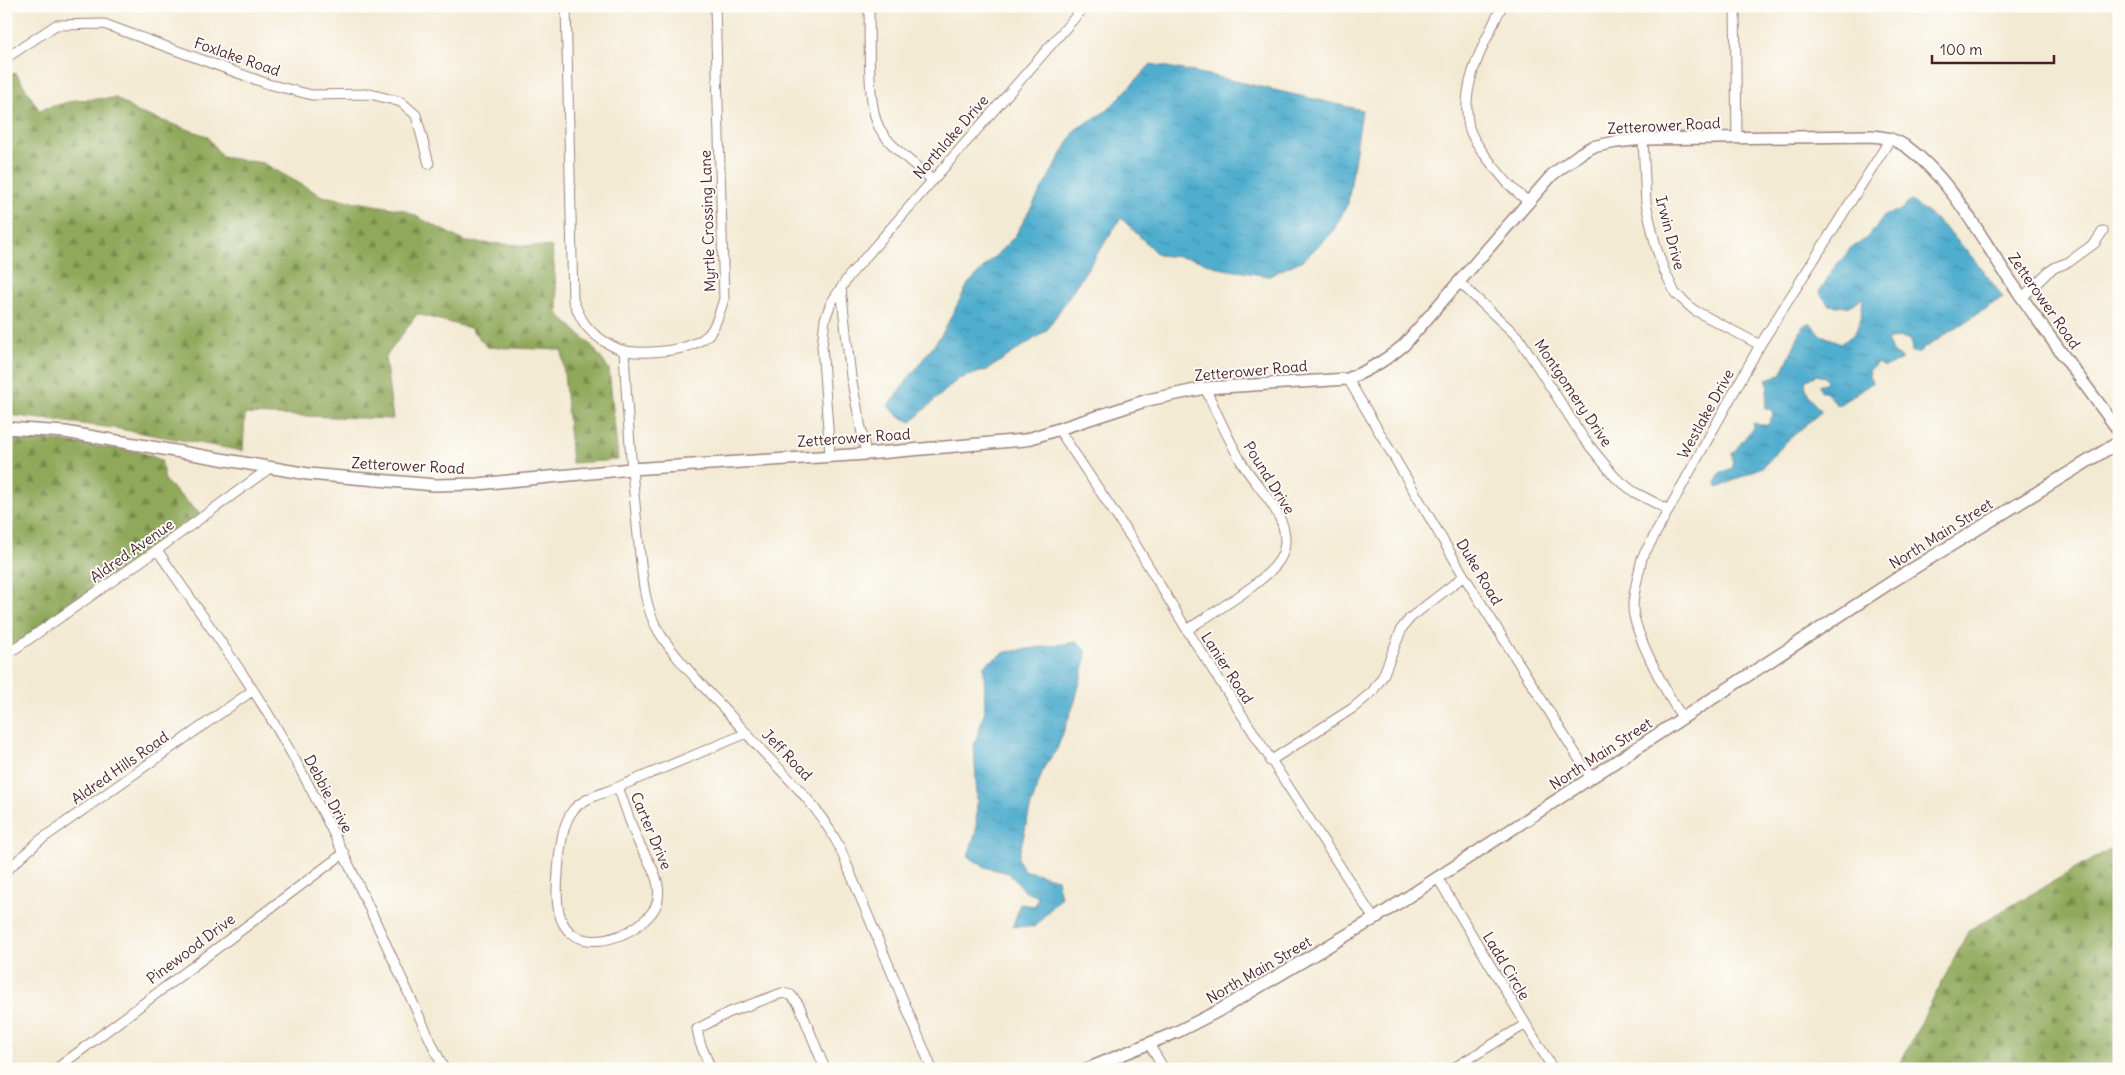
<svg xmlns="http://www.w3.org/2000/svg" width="2125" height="1075" font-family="Delius,sans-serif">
<defs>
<pattern id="forest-firs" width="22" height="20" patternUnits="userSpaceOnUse" patternTransform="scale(1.25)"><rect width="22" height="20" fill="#8fa85a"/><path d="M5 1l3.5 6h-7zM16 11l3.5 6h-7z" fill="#77884b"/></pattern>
<pattern id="water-ripples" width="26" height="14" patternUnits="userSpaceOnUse" patternTransform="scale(1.25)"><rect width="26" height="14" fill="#50adce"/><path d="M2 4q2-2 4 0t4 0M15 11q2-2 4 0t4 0" fill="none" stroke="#448ca7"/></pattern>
</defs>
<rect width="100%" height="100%" fill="#fdfcf7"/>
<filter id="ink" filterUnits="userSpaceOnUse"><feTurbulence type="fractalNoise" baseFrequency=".02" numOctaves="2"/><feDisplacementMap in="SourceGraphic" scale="10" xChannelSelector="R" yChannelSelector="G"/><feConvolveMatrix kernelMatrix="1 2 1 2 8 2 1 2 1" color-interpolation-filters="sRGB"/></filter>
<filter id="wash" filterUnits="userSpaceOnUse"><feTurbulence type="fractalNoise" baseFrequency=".0096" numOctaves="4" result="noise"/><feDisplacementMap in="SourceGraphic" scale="20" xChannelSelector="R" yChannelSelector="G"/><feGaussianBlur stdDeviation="1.12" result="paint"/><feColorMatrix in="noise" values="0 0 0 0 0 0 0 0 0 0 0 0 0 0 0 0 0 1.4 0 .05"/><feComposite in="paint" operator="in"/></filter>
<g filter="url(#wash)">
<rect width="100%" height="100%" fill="#f3ead3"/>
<path fill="url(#forest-firs)" stroke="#6c6442" d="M16 73 39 110 76 100 116 98 137 112 207 136 222 157 263 163 322 196 404 210 466 242 552 247 559 315 591 345 609 369 618 460 572 463 562 350 487 347 470 328 417 314 385 358 393 419 245 414 243 451 114 428 9 415 6 404V75Z
M6 437H25L141 452 161 460 165 481 200 514 6 651Z
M2119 844V1069H1897L1969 930Z"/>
<path fill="url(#water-ripples)" stroke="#4d667c" d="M1151 64 1204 74 1362 110 1348 203 1332 233 1303 260 1269 276 1223 269 1191 258 1158 255 1121 218 1046 331 987 370 958 379 911 422 898 416 888 406 942 334 968 284 1015 236 1076 129 1108 110Z
M1911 201C1949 226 1976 261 2003 297L1917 353 1912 352 1911 339 1899 337 1887 340 1892 351 1902 359 1885 367 1877 363 1869 371 1872 383 1837 406 1827 392H1821L1819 385 1827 382 1825 377 1816 375 1805 381C1806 394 1812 403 1822 411L1787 441 1764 466 1718 488 1716 484 1720 473 1733 468 1732 454 1753 428V423L1761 425 1768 424 1773 415 1771 409H1765L1768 385 1766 379 1781 375 1803 326 1810 322 1819 334 1841 343C1861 333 1861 318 1863 298L1847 307 1829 305 1819 292C1825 284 1829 275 1834 268 1839 260 1845 259 1849 249 1866 241 1876 230 1885 214L1899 211Z
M1078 642 1086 650 1085 663 1075 701 1057 749 1044 767 1030 809 1018 859 1024 870 1057 879 1061 897 1034 927 1013 926 1020 904 1035 906 1038 896 1024 891 1009 873 984 867 968 856 976 832 977 797 974 747 985 710 984 665 1006 652Z"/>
</g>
<g filter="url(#ink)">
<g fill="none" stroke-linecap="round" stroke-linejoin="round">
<defs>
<path id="minor" d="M566 6 573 300C579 315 584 327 598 337 604 342 617 349 625 351 648 354 691 352 709 334 717 325 720 310 724 299L715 6
M869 6C870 35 866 106 880 129 892 149 915 164 932 180
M1502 6C1485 42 1459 85 1469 127 1472 139 1483 153 1491 163 1503 178 1513 191 1528 201
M1735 6 1737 137
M6 58 56 25 104 24 268 84 312 95 370 94 401 102 416 115 429 164
M1643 139 1646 204 1656 247 1664 270 1675 293 1694 310 1760 345
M1459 282 1519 338 1584 439 1615 477 1634 492 1669 510
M841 288 851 377 866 454
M2022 298 2048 272 2056 267 2069 262 2095 243 2103 231
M624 350C627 412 632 474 638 536 642 567 642 604 659 632 673 655 694 676 712 696 731 715 748 736 766 755 796 786 818 807 839 846L932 1069
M1348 379 1464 576 1591 778
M1059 430 1134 542 1187 630 1374 919
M830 455 822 346 825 319 831 303 849 276 1085 6
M157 550C206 622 259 692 300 769 353 866 396 969 444 1069
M1187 630C1210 614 1267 582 1280 559 1286 549 1286 537 1283 526 1275 503 1255 484 1242 463 1228 439 1217 413 1205 388
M6 655 157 550 271 467
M1683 718C1668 697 1633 632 1633 607 1633 591 1639 574 1642 558L1760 345 1891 138
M1270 761 1353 708 1372 692 1383 676 1402 628 1410 618 1464 576
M618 787C625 805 630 824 638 841 644 855 656 870 658 886 661 903 653 914 640 924 616 943 568 953 559 912 555 896 558 876 559 859 561 843 563 822 574 809 584 798 604 793 618 787Z
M618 787 747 733
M6 871 39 841 252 691
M1437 877 1553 1069
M1149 1044 1164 1069
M6 1062 12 1069
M56 1069 344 853
M711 1069 700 1043 697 1029 730 1012 782 993 791 995 799 1005 825 1069
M1452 1069 1526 1024"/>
<path id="tertiary" d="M6 428 65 432 308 474 435 485 478 484 631 469 866 454 1025 440 1148 400 1205 388 1348 379C1369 370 1387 360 1404 345L1552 175 1581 153 1592 147 1616 142 1643 139 1871 136C1885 137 1895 139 1907 147 1952 180 1980 237 2012 283 2046 333 2083 382 2119 431
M1087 1069 1177 1032 1220 1010 1374 919 1893 581 2119 442"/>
</defs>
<use href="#minor" stroke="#9e847f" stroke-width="11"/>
<use href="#tertiary" stroke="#9e847f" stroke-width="14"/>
<use href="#minor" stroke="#fff" stroke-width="9"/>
<use href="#tertiary" stroke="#fff" stroke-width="11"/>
</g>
</g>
<g text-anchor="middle" stroke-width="4" stroke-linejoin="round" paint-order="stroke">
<g font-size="15" fill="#4a1f2b" stroke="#fdfcf7">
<text transform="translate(237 57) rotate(19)" y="5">Foxlake Road</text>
<text transform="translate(1664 126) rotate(-3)" y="5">Zetterower Road</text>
<text transform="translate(951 137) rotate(-49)" y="5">Northlake Drive</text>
<text transform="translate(708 221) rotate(-92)" y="5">Myrtle Crossing Lane</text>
<text transform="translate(1670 233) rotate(75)" y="5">Irwin Drive</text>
<text transform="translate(2044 301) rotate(55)" y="5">Zetterower Road</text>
<text transform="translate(1251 371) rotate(-5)" y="5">Zetterower Road</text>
<text transform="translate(1573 393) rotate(56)" y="5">Montgomery Drive</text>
<text transform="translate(1706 414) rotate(-61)" y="5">Westlake Drive</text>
<text transform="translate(854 438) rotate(-4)" y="5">Zetterower Road</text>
<text transform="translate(408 466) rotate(3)" y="5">Zetterower Road</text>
<text transform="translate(1269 478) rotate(58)" y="5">Pound Drive</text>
<text transform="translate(1941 534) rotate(-32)" y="5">North Main Street</text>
<text transform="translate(132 551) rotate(-35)" y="5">Aldred Avenue</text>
<text transform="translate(1479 572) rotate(59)" y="5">Duke Road</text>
<text transform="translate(1227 668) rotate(57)" y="5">Lanier Road</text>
<text transform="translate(1601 754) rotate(-33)" y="5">North Main Street</text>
<text transform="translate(787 755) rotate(46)" y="5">Jeff Road</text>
<text transform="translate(120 768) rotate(-35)" y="5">Aldred Hills Road</text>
<text transform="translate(328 794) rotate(62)" y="5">Debbie Drive</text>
<text transform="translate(651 831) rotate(67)" y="5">Carter Drive</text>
<text transform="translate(191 949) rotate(-37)" y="5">Pinewood Drive</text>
<text transform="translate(1506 966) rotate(59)" y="5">Ladd Circle</text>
<text transform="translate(1259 970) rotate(-30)" y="5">North Main Street</text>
</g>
</g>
<rect width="2125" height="1075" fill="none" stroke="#fdfcf7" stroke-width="25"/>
<path d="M1932 55v8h122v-8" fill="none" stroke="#4a1f2b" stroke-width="2.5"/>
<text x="1940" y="55" font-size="15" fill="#4a1f2b" stroke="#fdfcf7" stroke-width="4" paint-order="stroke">100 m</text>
</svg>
